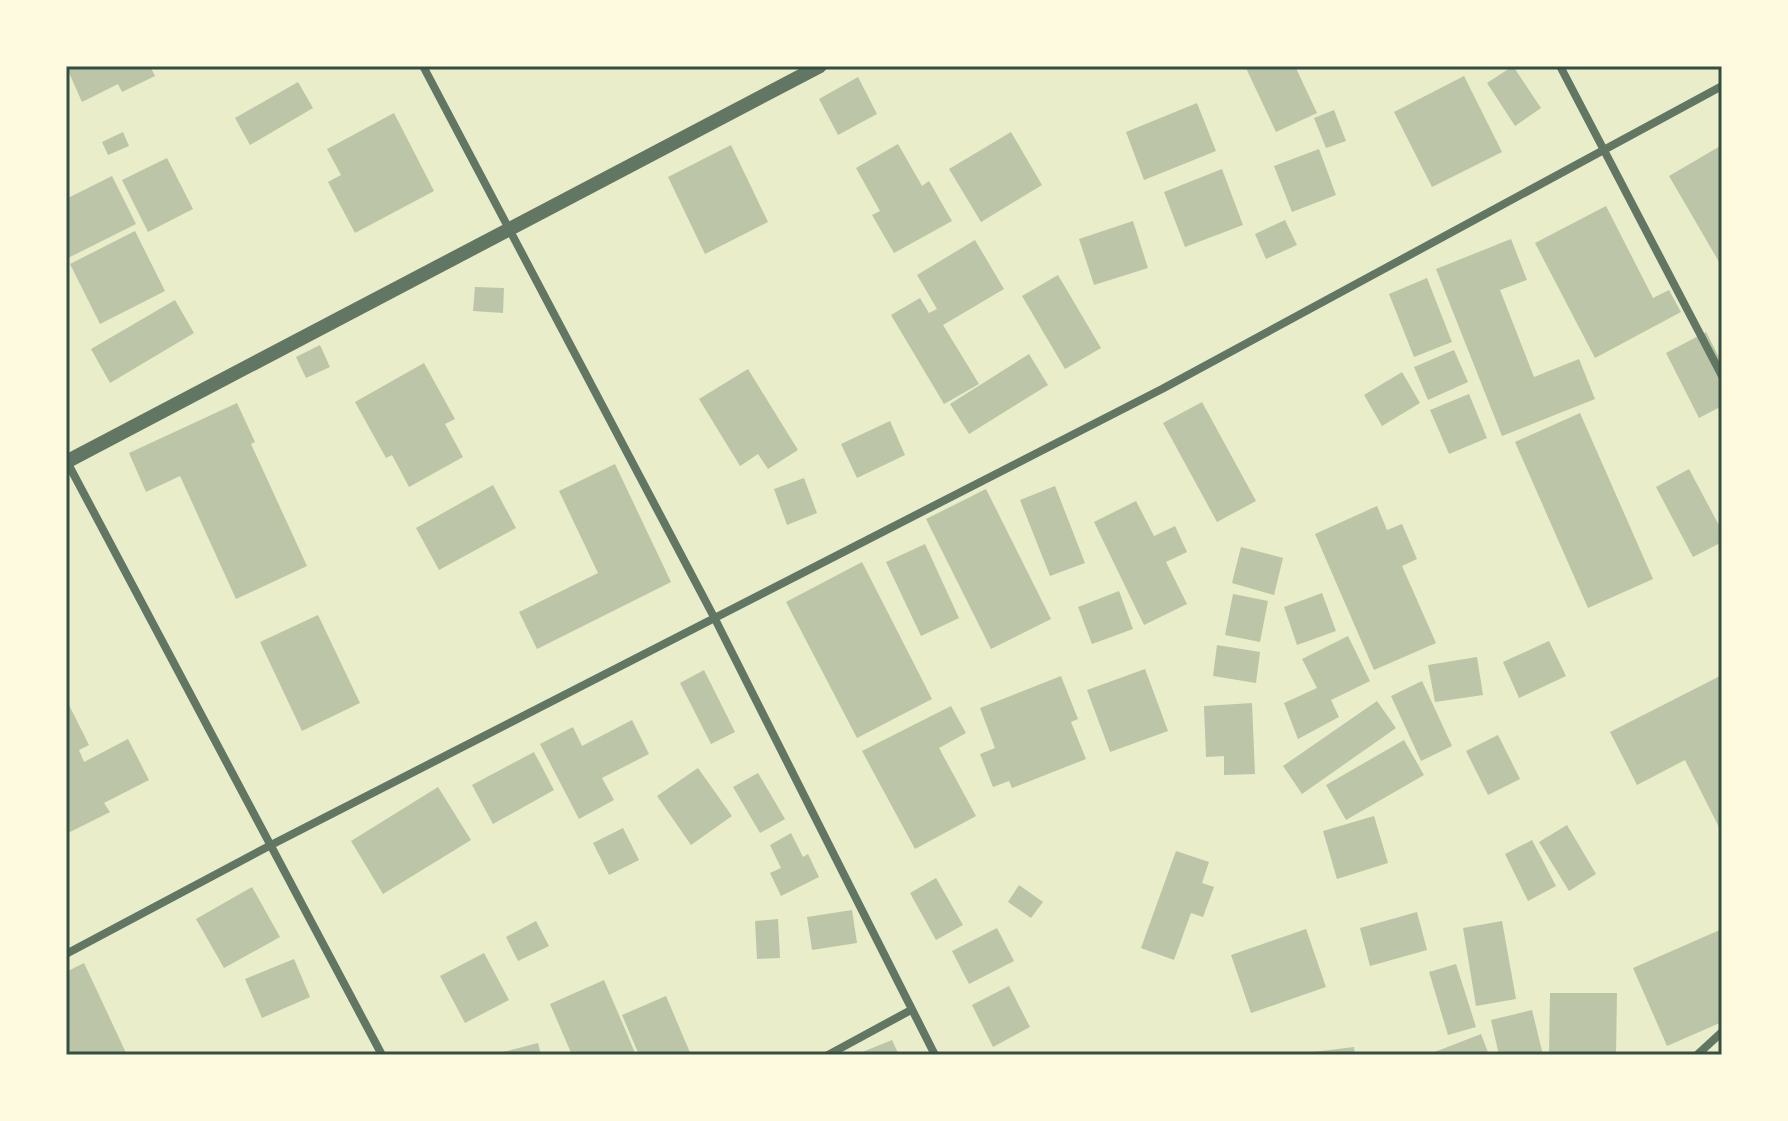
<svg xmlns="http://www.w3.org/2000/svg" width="1788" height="1121" font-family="'Open Sans',sans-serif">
<rect width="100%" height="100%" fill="#e9edc9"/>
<path fill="#bcc5a7" d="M66 66H150L155 76 122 92 118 84 82 102Z
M1249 66H1295L1317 113 1276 132 1246 68Z
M1513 66 1541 108 1515 126 1487 83Z
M1464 76 1502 152 1432 187 1394 112Z
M858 77 877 114 838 135 819 99Z
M298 82 313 108 250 145 235 118Z
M1197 103 1216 151 1144 180 1126 132Z
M1334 110 1346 141 1326 148 1314 118Z
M394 113 434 191 355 233 328 182 341 175 327 149Z
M123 132 129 146 108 155 102 142Z
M1011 132 1042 185 981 222 949 169Z
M898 144 922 186 929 181 952 221 894 253 872 215 880 211 856 168Z
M731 145 768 222 705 254 668 177Z
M1722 145V267L1669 176Z
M1319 149 1336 195 1292 212 1274 166Z
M167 158 193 209 148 232 122 180Z
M1222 169 1243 225 1185 247 1164 192Z
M112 176 136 224 66 259V199Z
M1606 206 1653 298 1669 290 1681 312 1595 358 1535 243Z
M1285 220 1297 245 1266 259 1255 234Z
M1133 221 1148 268 1094 285 1079 239Z
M135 231 165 291 100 324 70 264Z
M1511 239 1527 280 1500 290 1534 377 1579 359 1595 399 1502 436 1436 269Z
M975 240 1004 289 943 325 979 384 944 404 891 315 920 298 929 313 937 309 917 275Z
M1058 275 1101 348 1065 369 1022 296Z
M1427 278 1452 342 1414 357 1389 294Z
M475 287 504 288 503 313 473 311Z
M175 300 194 333 110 383 91 349Z
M1706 332 1722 363V406L1699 418 1666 353Z
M320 345 330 367 306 378 296 357Z
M1454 350 1468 382 1428 400 1414 367Z
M1029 354 1048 385 969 434 950 404Z
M424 363 455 419 445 424 463 457 409 487 392 455 386 458 355 402Z
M748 369 798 450 768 469 758 454 740 466 699 399Z
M1402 372 1420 403 1382 426 1364 395Z
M1469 394 1487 438 1449 454 1430 410Z
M1202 402 1256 501 1217 522 1163 423Z
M237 403 255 442 251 444 307 566 236 599 180 476 146 492 129 453Z
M1580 413 1653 579 1588 608 1515 442Z
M890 421 905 455 857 478 841 444Z
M615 464 671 582 537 649 519 612 598 573 559 491Z
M1689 469 1722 531V542L1693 557 1656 487Z
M804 478 817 513 787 525 774 489Z
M493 485 516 528 439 570 416 528Z
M1055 486 1085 563 1050 576 1020 500Z
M986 489 1051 619 991 649 926 519Z
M1136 501 1154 536 1175 526 1187 552 1166 562 1187 604 1144 625 1094 522Z
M1377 506 1387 530 1402 524 1417 559 1402 566 1436 643 1374 670 1315 534Z
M925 544 959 618 921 636 886 562Z
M1241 547 1283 558 1274 595 1232 583Z
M862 562 932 699 857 738 786 602Z
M1119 591 1133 629 1092 644 1078 607Z
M1322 593 1336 631 1297 645 1284 607Z
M1233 594 1268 601 1260 642 1225 635Z
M318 615 360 703 302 731 260 642Z
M1348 636 1370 681 1331 700 1339 717 1298 739 1284 703 1317 688 1302 659Z
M1549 641 1566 676 1519 698 1503 662Z
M1217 645 1260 652 1256 683 1213 676Z
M1477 657 1483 695 1435 702 1428 665Z
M1145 669 1168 731 1110 752 1087 690Z
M704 670 735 732 711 744 680 683Z
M1722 675V833L1685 760 1637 785 1610 732Z
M1061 676 1078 719 1071 722 1086 759 1012 788 1009 781 993 787 980 754 995 748 980 708Z
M1422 681 1452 746 1421 761 1391 696Z
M66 699 89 745 79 750 84 762 128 739 149 780 104 803 110 812 66 834Z
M1377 701 1396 728 1302 794 1283 766Z
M1252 703 1255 774 1224 775V756L1206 757 1204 706Z
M951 706 966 733 939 748 976 816 915 849 862 751Z
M632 720 649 754 602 778 614 800 579 819 540 744 573 727 582 746Z
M1498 735 1520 779 1488 795 1466 751Z
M1404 740 1424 775 1346 820 1326 785Z
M534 752 554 790 493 824 472 785Z
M698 768 732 816 691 845 657 796Z
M758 773 785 819 760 833 733 787Z
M438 787 471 840 383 894 351 841Z
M1374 816 1388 863 1337 879 1323 831Z
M1567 825 1596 874 1569 891 1539 842Z
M623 828 639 860 609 875 593 843Z
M791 833 803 857 808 854 819 877 781 896 770 873 781 868 770 845Z
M1532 840 1556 886 1528 901 1505 854Z
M1176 851 1209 862 1202 883 1214 887 1203 917 1191 913 1174 960 1141 948Z
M936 878 963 925 936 940 910 893Z
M1019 885 1043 902 1031 918 1008 902Z
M252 887 280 937 224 968 196 919Z
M852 910 857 943 812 950 807 917Z
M1417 912 1427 950 1370 966 1360 928Z
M778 919 780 958 757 959 755 921Z
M536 921 549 946 518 961 506 937Z
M1502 921 1516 999 1476 1006 1463 928Z
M997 928 1014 961 969 984 952 951Z
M1306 929 1326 987 1251 1013 1231 955Z
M1722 929V1022L1667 1046 1633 968Z
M484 953 509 1000 465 1023 440 976Z
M294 959 310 997 262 1018 245 979Z
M84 963 127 1055H66V972Z
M1456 964 1476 1027 1448 1035 1429 972Z
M604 980 636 1055H572L550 1004Z
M1009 986 1030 1027 993 1047 972 1005Z
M1550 993H1617L1616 1055H1549Z
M666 996 691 1055H639L622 1015Z
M1532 1010 1543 1055H1499L1491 1020Z
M1481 1034 1489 1055H1427Z
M892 1040 899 1055H855Z
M538 1043 541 1055H496V1054Z
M1354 1047 1355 1055H1306L1305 1053Z"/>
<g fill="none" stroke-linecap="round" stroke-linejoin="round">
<path stroke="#617663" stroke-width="8" d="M423 66 715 619 935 1055
M1560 66 1722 376
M66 460 382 1055
M66 954 271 845 1162 389 1722 86
M828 1055 911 1010
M1697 1055 1722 1032"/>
<path stroke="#617663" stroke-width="14" d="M66 462 820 66"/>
</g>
<rect width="1788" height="1121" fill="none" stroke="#fefae0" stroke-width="136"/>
<rect x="68" y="68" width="1652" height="985" fill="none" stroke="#344e41" stroke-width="3"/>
</svg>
